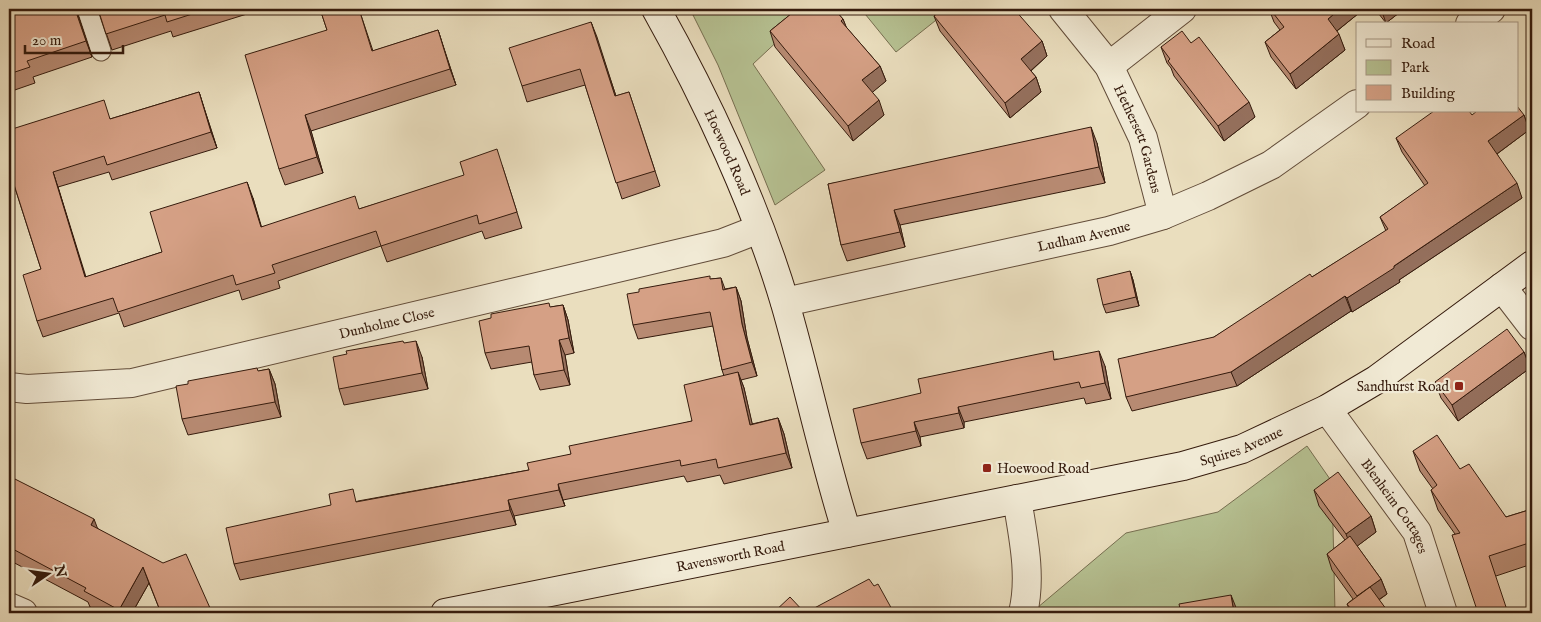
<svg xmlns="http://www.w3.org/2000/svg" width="1541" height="622" font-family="'IM FELL English',serif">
<rect width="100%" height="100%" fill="#eadebe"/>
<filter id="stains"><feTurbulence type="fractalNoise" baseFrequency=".004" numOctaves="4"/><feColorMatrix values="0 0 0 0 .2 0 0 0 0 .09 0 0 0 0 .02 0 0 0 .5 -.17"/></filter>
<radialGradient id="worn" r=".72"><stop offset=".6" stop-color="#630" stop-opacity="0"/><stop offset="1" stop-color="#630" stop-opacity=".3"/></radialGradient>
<path fill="#b6c192" stroke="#766e50" d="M690 9H790L799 21 753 64 825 170 775 205 718 65Z
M861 9H950L896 52Z
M1307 446 1332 482 1335 613H1031L1126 533 1218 512Z"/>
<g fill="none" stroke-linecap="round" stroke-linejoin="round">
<defs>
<path id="lane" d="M87 9 101 51"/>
<g id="street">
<path id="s1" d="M1063 9 1109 66 1143 138 1163 215"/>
<path d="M1470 24 1491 9"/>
<path d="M1109 66 1182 9"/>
<path d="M1502 287 1532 326"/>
<path id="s2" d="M785 302 1109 231 1163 215 1208 196 1271 165 1357 104"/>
<path id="s3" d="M9 387 27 389 132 383 723 243 759 229"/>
<path id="s4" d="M1327 409 1417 532 1443 613"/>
<path d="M1017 499C1023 536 1032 576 1023 613"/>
<path d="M9 607 23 613"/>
</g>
<g id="secondary">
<path id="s5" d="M656 9C706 98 756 205 785 303 807 379 823 457 847 533"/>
<path id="s6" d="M445 613 1183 466 1242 449 1327 409 1376 380 1532 265"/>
</g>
</defs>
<use href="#lane" stroke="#624c39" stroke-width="21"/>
<use href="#street" stroke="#624c39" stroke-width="30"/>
<use href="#secondary" stroke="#351b0d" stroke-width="30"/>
<use href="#lane" stroke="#f1ead5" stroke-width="19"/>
<use href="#street" stroke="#f1ead5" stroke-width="28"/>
<use href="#secondary" stroke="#f1ead5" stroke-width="28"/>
</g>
<path fill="#b78a72" stroke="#351b0d" d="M9 9 12 13 76 9 92 57 33 77 35 83 9 92Z
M98 9H263L173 37 171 31 112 50Z
M320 9H359L373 51 438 30 456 85 311 131 323 173 285 185 279 169 327 30Z
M795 9H834L843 19 846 27 880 66 886 81 872 92 884 115 853 141 775 47 770 31 796 10Z
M1269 9H1364L1337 31 1345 50 1296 89 1271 57 1265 42 1280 30 1274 22Z
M1375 9H1404L1386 23Z
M934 16 1042 41 1047 56 1031 71 1036 77 1041 92 1010 118 940 31Z
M591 22 616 96 629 92 660 186 622 199 585 85 527 102 522 86Z
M1191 43 1255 117 1224 141 1174 76 1171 68 1167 63 1161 47Z
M199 92 217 148 112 180 109 172 58 187 86 277 162 252 253 198 261 227 359 209 502 165 522 228 485 239 482 231 387 262 381 246 278 281 280 288 242 300 239 290 124 327 119 313 43 337 37 321 41 269 15 188 13 189 9 178V130L110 119Z
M1524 115 1529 130 1497 154 1522 198 1399 280 1400 282 1352 312 1351 311 1237 386 1132 411 1126 397 1214 337 1312 277 1386 231 1380 217 1425 186 1402 152 1396 138Z
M1097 143 1105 183 900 225 905 247 847 261 841 245 828 184Z
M1130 271 1133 280 1139 306 1106 313 1103 305Z
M721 278 725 289 736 287 741 301 747 338 757 376 741 380 744 388 752 424 778 418 784 434 792 468 724 484 720 475 687 482 684 476 563 500 565 506 514 516 516 525 240 580 234 564 358 501 529 470 571 454 692 421 724 376 722 370 713 326 638 339 633 325 711 279Z
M563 305 568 320 574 353 565 355 570 385 540 390 534 375 532 362 491 369 485 353 551 307Z
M404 343 422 357 428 389 344 405 339 389Z
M1524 352 1530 368 1458 421 1441 398 1435 382Z
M1056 359 1105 366 1111 399 1086 404 1084 398 964 422V428L920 437 921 446 867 459 861 443 921 393Z
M269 369 275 384 281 417 188 435 182 419 259 371Z
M1413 451 1460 469 1506 517 1532 509V564L1496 576 1455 534 1438 510 1431 490 1433 489 1420 471Z
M9 476 97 528 210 608 212 613H161L149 583 132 613H102L90 607 88 602 9 560Z
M1314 490 1371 516 1376 532 1357 546 1381 579 1387 594 1379 600 1389 613H1351L1347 604 1353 599 1332 570 1327 554 1345 540 1319 506Z"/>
<path fill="#95705d" stroke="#351b0d" d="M75 9H76L92 57 86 41Z
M1340 9H1364L1333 34 1328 19Z
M1381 9H1404L1386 23Z
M843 19 849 34 841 21Z
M591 22 597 37 621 112 615 96Z
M438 30 443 46 456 85 450 69Z
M1339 34 1345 50 1296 89 1290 74Z
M1042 41 1047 56 1027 74 1021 59Z
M880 66 886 81 868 96 862 80Z
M1036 77 1041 92 1010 118 1005 103Z
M199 92 204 108 217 148 211 132Z
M879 100 884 115 853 141 848 126Z
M1249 102 1255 117 1224 141 1218 126Z
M305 115 311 131 323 173 317 157Z
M1524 115 1529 130 1494 156 1488 141Z
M1091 127 1097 143 1105 183 1099 167Z
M53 172 58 187 90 293 85 277Z
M247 182 253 198 266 242 261 227Z
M1517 183 1522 198 1399 280 1400 282 1352 312 1347 298Z
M894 210 900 225 905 247 900 232Z
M1130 271 1133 280 1139 306 1136 297Z
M736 287 741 301 747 338 757 376 752 362 742 324Z
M1345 296 1351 311 1237 386 1231 372Z
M563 305 568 320 574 353 569 338Z
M559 340 565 355 570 385 564 370Z
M416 341 422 357 428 389 422 373Z
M1099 351 1105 366 1111 399 1105 383Z
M1524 352 1530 368 1458 421 1452 405Z
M269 369 275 384 281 417 275 402Z
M738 372 744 388 756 440 750 425Z
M958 407 964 422V428L959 413Z
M778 418 784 434 792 468 786 453Z
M914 422 920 437 921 446 916 431Z
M558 484 563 500 565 506 559 490Z
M508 500 514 516 516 525 510 510Z
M1371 516 1376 532 1352 550 1346 534Z
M94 519 100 535 91 525Z
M143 567 149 583 132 613H120L119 610Z
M1381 579 1387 594 1362 611 1357 596Z
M1231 595 1237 610 1238 613H1234Z"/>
<path fill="#d5a085" stroke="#351b0d" d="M9 9H10L11 13 25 9H75L86 41 27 61 30 67 9 74Z
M98 9H208L167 22 165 15 106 34Z
M320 9H359L372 51 438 30 450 69 305 115 317 157 279 169 245 55 327 30Z
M797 9H834L843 19 841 21 880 66 862 80 879 100 848 126 770 31Z
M943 9H1014L1042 41 1021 59 1036 77 1005 103 934 16Z
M1270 9H1340L1328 19 1339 34 1290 74 1265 42 1284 27Z
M591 22 615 96 629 92 655 171 616 183 580 69 522 86 509 48Z
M1182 31 1191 43 1199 37 1249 102 1218 126 1168 61 1170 59 1161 47Z
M199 92 211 132 107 165 104 156 53 172 85 277 162 252 150 212 247 182 261 227 355 196 359 209 464 175 460 162 497 149 517 212 479 224 477 215 381 246 376 231 272 265 275 273 236 285 233 275 118 312 113 298 37 321 23 275 41 269 10 172 9 173V130L104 100 110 119Z
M1517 106 1524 115 1488 141 1517 183 1394 266V268L1347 298 1345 296 1231 372 1126 397 1118 359 1214 337 1310 274 1312 277 1388 229 1380 217 1428 183 1396 138 1434 111H1469L1472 115 1477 111H1517Z
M1091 127 1099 167 894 210 900 232 841 245 828 184Z
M1130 271 1136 297 1103 305 1097 279Z
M710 276V279L721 278 723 290 736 287 742 324 752 362 722 370 710 312 633 325 627 294 639 292V289Z
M549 303 550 307 563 305 569 338 559 340 564 370 534 375 529 346 485 353 479 321 491 318V314Z
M1507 329 1524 352 1452 405 1435 382Z
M403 341 404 343 416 341 422 373 339 389 333 357 347 354 346 351Z
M1053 351 1054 360 1099 351 1105 383 1081 388 1079 382 958 407 959 413 914 422 916 431 861 443 853 409 921 393 918 379Z
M257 368 258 371 269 369 275 402 182 419 176 386 188 384V381Z
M738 372 750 425 778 418 786 453 718 468 716 459 681 466 680 460 558 484 559 490 508 500 510 510 234 564 226 528 331 505 329 494 353 489 356 502 529 470 527 463 571 454 569 446 692 421 684 385Z
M1437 435 1460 469 1469 464 1506 517 1532 509V542L1489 556 1508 613H1478L1452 535 1460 533 1431 490 1437 485 1413 451Z
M1338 472 1371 516 1346 534 1314 490Z
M9 476 94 519 91 525 163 563 186 554 210 608 198 613H161L143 567 119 610 84 591 86 588 9 547Z
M1350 536 1381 579 1357 596 1327 554Z
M869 579 874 586 878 584 894 613H773L790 597 805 613Z
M1370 587 1389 613H1354L1347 604Z
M1231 595 1234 613H1181L1179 604Z"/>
<g fill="#8f2418" stroke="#f1ead5" stroke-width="2">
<rect x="1454" y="381" width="10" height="10" rx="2.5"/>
<rect x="982" y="463" width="10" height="10" rx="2.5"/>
</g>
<g text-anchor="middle" stroke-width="4.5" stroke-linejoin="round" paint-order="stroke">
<g font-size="14" fill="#351b0d" stroke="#f1ead5">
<text dy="5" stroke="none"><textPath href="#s1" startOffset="152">Hethersett Gardens</textPath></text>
<text dy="5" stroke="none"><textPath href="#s5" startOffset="160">Hoewood Road</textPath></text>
<text dy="5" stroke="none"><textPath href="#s2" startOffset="306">Ludham Avenue</textPath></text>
<text dy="5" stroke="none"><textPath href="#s3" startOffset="385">Dunholme Close</textPath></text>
<text dy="5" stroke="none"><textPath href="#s6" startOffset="814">Squires Avenue</textPath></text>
<text dy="5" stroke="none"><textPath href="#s4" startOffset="119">Blenheim Cottages</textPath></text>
<text dy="5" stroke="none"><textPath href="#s6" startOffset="291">Ravensworth Road</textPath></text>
</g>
<g font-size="14" fill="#351b0d" stroke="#f1ead5" text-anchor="end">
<text x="1449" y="391">Sandhurst Road</text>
<text x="997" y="473" text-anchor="start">Hoewood Road</text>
</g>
</g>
<rect width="1541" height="622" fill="none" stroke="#eadebe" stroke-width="30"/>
<rect x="10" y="10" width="1521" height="602" fill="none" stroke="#351b0d" stroke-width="2.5"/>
<rect x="15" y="15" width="1511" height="592" fill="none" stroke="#351b0d"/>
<rect x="1356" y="22" width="162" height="90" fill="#f1ead5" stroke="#a69785"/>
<rect x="1366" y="39" width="25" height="8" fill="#f1ead5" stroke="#a69785"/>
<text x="1401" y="48" font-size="15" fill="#351b0d">Road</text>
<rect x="1366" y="60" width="25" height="15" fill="#b6c192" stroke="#a69785"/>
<text x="1401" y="72" font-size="15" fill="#351b0d">Park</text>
<rect x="1366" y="85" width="25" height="15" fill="#d5a085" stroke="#a69785"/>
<text x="1401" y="98" font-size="15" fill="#351b0d">Building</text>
<g transform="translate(48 574) rotate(77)" stroke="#f1ead5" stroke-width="4" paint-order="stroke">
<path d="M0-4L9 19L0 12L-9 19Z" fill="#351b0d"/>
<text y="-8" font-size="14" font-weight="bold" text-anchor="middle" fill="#351b0d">N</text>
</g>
<path d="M25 45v8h98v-8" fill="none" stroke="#351b0d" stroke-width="2.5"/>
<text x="32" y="45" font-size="15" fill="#351b0d" stroke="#f1ead5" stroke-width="4" paint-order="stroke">20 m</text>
<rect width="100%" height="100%" filter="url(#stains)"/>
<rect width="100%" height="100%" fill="url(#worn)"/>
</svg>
